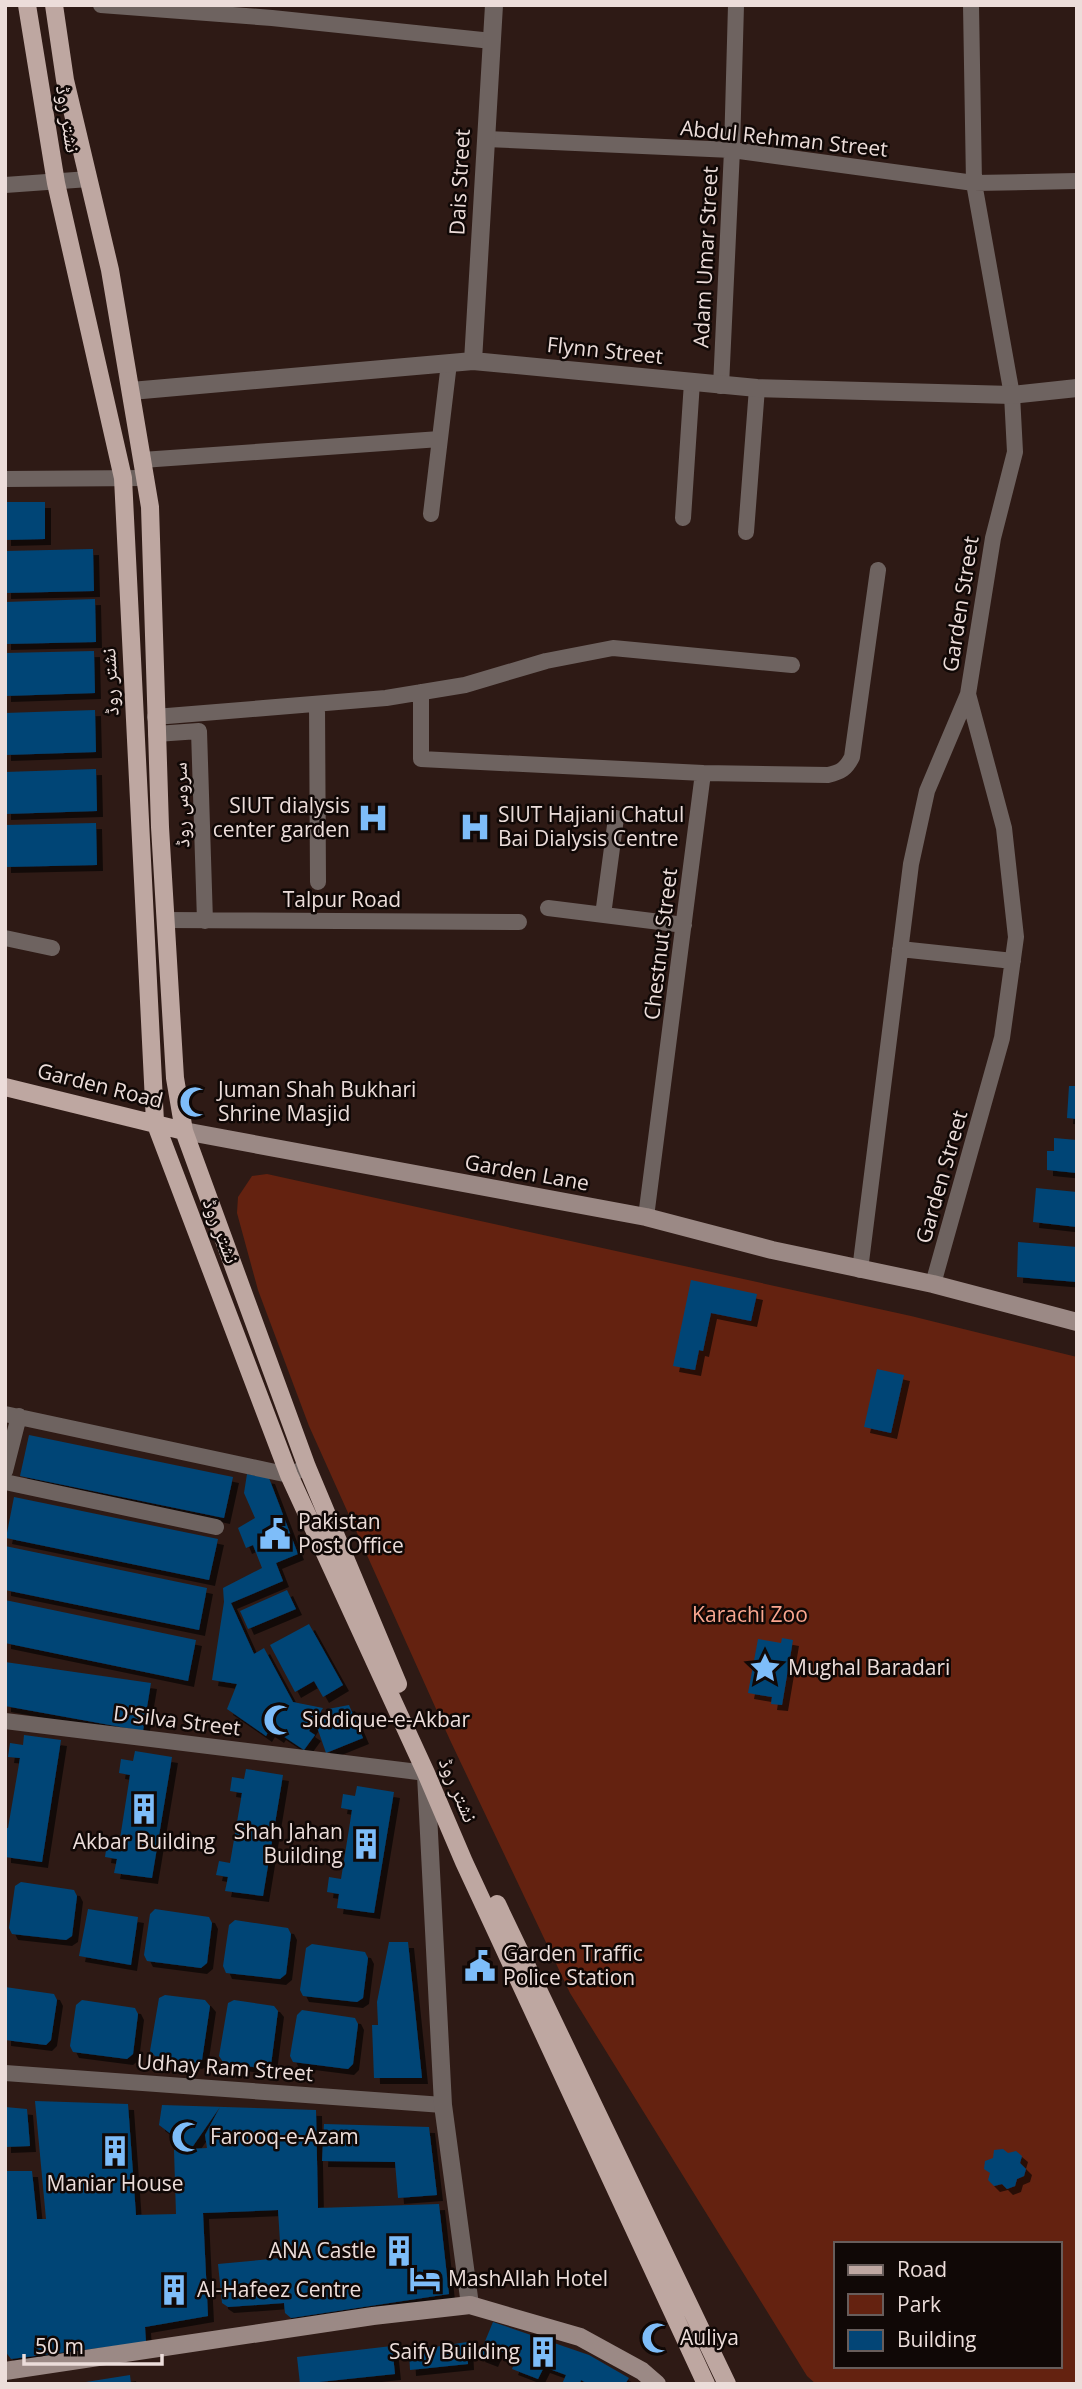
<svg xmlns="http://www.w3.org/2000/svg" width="1082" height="2389" font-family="'Open Sans','Noto Naskh Arabic',sans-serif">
<defs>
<filter id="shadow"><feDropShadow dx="6" dy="6" stdDeviation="0" flood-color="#0009"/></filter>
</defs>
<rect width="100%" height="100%" fill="#2e1a15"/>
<path fill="#642210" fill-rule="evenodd" d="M267 1174 911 1316 1077 1357V2384H816L807 2376 570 1993 450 1740 309 1426 258 1290 237 1213 238 1197 252 1176ZM835 2244H1059V2366H835Z"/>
<path fill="#034576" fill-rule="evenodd" filter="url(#shadow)" d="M5 502H45V539L5 540Z
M93 549 94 591 5 593V551Z
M95 599 96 642 5 644V602Z
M94 651 95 693 5 696V653Z
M95 710 96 752 5 755V713Z
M96 769 97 811 5 814V772Z
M96 823 97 865 5 867V825Z
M1069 1086H1077V1119L1067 1118Z
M1054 1138 1077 1140V1173L1047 1170V1151H1054Z
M1036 1188 1077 1192V1227L1033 1222Z
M1018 1242 1077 1247V1282L1017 1277Z
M691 1280 757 1294 751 1321 711 1313 703 1351 699 1350 695 1370 673 1366Z
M877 1369 904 1375 891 1433 864 1427Z
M29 1435 233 1477 224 1518 20 1476Z
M247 1474 269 1478 298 1554 276 1563 283 1581 231 1603 254 1654 264 1648 293 1702 323 1708 309 1731 315 1735 304 1750 280 1734 278 1737 269 1731 266 1736 227 1709 237 1684 212 1680 224 1602 223 1588 262 1568 253 1545 246 1548 238 1528 255 1518 244 1493Z
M14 1497 218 1539 209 1580 6 1538Z
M5 1546 207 1588 199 1630 5 1590Z
M287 1590 296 1609 248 1629 240 1611Z
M5 1600 196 1640 188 1681 5 1643Z
M309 1624 343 1685 323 1697 314 1681 295 1692 270 1645Z
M782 1638 793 1640 782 1705 771 1704 772 1697 748 1693 758 1639 781 1643Z
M5 1662 151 1683 143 1731 5 1706Z
M349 1705 363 1738 326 1753 317 1727 328 1709Z
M24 1735 61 1740 42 1862 5 1857V1828H8L20 1758 8 1757 10 1743 23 1745Z
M135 1751 172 1757 152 1878 114 1873 117 1859 105 1857 107 1843 119 1845 130 1775 119 1773 121 1759 133 1761Z
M246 1769 283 1775 263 1896 225 1891 228 1877 216 1875 219 1861 230 1863 242 1793 230 1791 232 1777 244 1779Z
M357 1786 394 1792 374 1913 337 1908 339 1894 327 1892 329 1877 341 1879 352 1810 341 1808 343 1794 355 1796Z
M21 1882 74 1890 77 1896 72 1936 66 1940 12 1934 9 1928 15 1886Z
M88 1909 138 1917 131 1965 79 1956Z
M155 1909 209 1917 212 1923 207 1963 201 1968 147 1961 144 1955 150 1914Z
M235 1920 288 1928 291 1934 286 1974 280 1979 226 1973 223 1966 229 1925Z
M389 1942H408L422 2078H374L372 2025H378L377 2002Z
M312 1944 365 1952 368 1958 363 1998 357 2002 303 1996 300 1990 306 1948Z
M5 1987 54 1994 57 2000 51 2040 46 2045 5 2040Z
M165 1995 205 2000 210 2006 202 2060 196 2063 155 2056 150 2051 159 1998Z
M82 2000 135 2008 138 2014 133 2054 127 2059 73 2052 70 2046 76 2005Z
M234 2000 274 2006 278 2011 271 2065 265 2069 223 2062 219 2056 228 2003Z
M302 2010 355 2018 358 2024 353 2064 348 2069 293 2062 290 2056 297 2015Z
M35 2101 128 2104 136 2215 176 2214 174 2150 191 2149 159 2125 162 2105 316 2110 318 2208 439 2204 449 2294 291 2318 285 2313 284 2303 228 2307 222 2303 218 2264 281 2258 278 2210 203 2213 208 2316 145 2327 146 2342 11 2359 5 2351V2171H32L37 2219H46ZM220 2107 205 2135 207 2148 191 2149Z
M5 2107 27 2109 30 2146 5 2147Z
M324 2124 429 2127 437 2195 398 2198 395 2162 322 2161Z
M1003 2149 1008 2153 1016 2151 1022 2156 1020 2163 1026 2169 1024 2176 1017 2179 1015 2186 1007 2189 1002 2184 994 2186 988 2180 990 2173 984 2169 985 2161 993 2158 994 2150Z
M493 2322 589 2355 629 2378 625 2384H588L581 2380 580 2384H562L566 2375 544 2367 538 2379 512 2369 517 2357 497 2350 492 2361 479 2356Z
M467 2342 468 2364 410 2370 409 2351Z
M392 2346 395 2374 300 2384 297 2357Z
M130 2375 131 2384H86V2382Z"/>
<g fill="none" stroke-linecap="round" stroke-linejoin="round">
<path stroke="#6e6360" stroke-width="16" d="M101 5 272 18 492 41
M486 139 732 150 974 183 1077 181
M5 185 89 179
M721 386 732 150 736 5
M142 460 440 439
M5 479 145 478
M431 514 449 363
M683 518 692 382
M746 532 757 388
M421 692V759L703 773 646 1217
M317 704 318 882
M155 717 386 698 465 685 546 661 613 648 792 665
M156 734 199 731 205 921
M703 773 828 775C841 772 846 769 852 757L878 570
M548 908 684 925
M603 915 616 818
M165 920 519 922
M5 938 52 948
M900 949 1013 961
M860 1270 911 864 927 791 968 694
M933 1284 1002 1038 1016 937 1004 828 968 694 993 538 1015 452 1012 395 974 183 971 5
M5 1414 289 1475 307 1467
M5 1471 19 1416
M5 1482 216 1527
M5 1721 426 1773
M5 2073 443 2105"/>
<path stroke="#6e6360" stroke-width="18" d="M473 361 494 5
M131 391 473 361 757 388 1012 395 1077 388
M426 1775 443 2105 470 2305"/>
<path stroke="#9b8985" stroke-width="18" d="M184 1131 646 1217 772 1250 933 1284 1077 1322
M5 2371 373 2316 470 2305 580 2337 642 2371 657 2384"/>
<path stroke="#bea7a1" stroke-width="18" d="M27 5 56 183 123 478 155 1122 289 1475 426 1773 464 1862 706 2384
M54 5 65 80 110 270 150 507 160 827 175 1078 184 1131 307 1467 398 1684
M5 1087 184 1131
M497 1904 727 2384"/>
</g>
<defs>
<symbol id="hospital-bare" viewBox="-9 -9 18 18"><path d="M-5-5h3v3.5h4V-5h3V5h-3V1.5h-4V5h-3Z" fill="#7ebdf9" stroke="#100806" stroke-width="2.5" paint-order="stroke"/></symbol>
<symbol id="mosque-bare" viewBox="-9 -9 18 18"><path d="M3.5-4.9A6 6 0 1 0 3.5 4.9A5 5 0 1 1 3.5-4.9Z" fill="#7ebdf9" stroke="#100806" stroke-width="2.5" paint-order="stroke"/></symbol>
<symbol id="civic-bare" viewBox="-9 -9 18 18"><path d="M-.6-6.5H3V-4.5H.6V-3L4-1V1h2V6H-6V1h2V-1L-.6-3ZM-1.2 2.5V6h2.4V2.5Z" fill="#7ebdf9" stroke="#100806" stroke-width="2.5" paint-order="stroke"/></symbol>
<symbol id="sight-bare" viewBox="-9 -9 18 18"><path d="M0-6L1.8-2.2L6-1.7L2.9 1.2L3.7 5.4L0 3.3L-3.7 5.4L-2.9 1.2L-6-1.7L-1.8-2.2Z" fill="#7ebdf9" stroke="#100806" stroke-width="2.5" paint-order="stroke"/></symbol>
<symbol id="building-bare" viewBox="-9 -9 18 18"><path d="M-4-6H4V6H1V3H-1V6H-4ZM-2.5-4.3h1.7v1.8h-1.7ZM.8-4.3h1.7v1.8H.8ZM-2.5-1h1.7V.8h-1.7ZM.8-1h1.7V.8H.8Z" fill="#7ebdf9" stroke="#100806" stroke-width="2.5" paint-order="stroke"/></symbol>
<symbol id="hotel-bare" viewBox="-9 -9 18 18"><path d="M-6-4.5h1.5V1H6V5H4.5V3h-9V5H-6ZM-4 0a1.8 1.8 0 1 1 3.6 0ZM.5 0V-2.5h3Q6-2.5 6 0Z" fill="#7ebdf9" stroke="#100806" stroke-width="2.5" paint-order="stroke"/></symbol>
</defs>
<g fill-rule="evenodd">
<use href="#hospital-bare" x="351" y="796" width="44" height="44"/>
<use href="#hospital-bare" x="453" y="805" width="44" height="44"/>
<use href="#mosque-bare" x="173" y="1080" width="44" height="44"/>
<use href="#civic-bare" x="253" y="1512" width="44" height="44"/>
<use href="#sight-bare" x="743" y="1646" width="44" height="44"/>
<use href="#mosque-bare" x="257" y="1698" width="44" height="44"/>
<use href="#building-bare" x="122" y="1787" width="44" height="44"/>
<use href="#building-bare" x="344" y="1822" width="44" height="44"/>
<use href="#civic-bare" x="458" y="1944" width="44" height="44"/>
<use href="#mosque-bare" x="165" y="2115" width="44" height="44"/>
<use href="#building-bare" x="93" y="2129" width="44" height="44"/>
<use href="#building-bare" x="377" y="2229" width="44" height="44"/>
<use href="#hotel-bare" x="403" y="2257" width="44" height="44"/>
<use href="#building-bare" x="152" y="2268" width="44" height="44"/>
<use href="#mosque-bare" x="635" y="2316" width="44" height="44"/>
<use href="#building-bare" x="521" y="2330" width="44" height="44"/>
</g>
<g text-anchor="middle" stroke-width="5" stroke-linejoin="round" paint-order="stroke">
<g font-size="21" fill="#ecddda" stroke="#100806">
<text transform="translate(68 119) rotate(81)" y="7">نشتر روڈ</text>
<text transform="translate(784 139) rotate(6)" y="7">Abdul Rehman Street</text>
<text transform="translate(460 182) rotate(-87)" y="7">Dais Street</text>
<text transform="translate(706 257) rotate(-87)" y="7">Adam Umar Street</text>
<text transform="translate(605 351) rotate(6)" y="7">Flynn Street</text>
<text transform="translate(961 604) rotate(-81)" y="7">Garden Street</text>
<text transform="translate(110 682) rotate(-93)" y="7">نشتر روڈ</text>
<text transform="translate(181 805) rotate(-92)" y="7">سروس روڈ</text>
<text x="342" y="907">Talpur Road</text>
<text transform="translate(661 944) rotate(-83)" y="7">Chestnut Street</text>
<text transform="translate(100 1086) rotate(14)" y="7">Garden Road</text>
<text transform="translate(527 1173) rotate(10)" y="7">Garden Lane</text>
<text transform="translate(942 1177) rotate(-74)" y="7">Garden Street</text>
<text transform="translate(221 1231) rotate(69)" y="7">نشتر روڈ</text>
<text transform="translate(177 1721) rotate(7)" y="7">D'Silva Street</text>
<text transform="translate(458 1790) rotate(67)" y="7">نشتر روڈ</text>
<text transform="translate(225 2068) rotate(4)" y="7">Udhay Ram Street</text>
</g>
<g font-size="21" fill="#ecddda" stroke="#100806" text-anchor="start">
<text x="350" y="813" text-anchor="end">SIUT dialysis<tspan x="350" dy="24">center garden</tspan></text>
<text x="498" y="822">SIUT Hajiani Chatul<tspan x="498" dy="24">Bai Dialysis Centre</tspan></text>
<text x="218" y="1097">Juman Shah Bukhari<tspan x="218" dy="24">Shrine Masjid</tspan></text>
<text x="298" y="1529">Pakistan<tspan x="298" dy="24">Post Office</tspan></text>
<text x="788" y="1675">Mughal Baradari</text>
<text x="302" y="1727">Siddique-e-Akbar</text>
<text x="343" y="1839" text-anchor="end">Shah Jahan<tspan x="343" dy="24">Building</tspan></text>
<text x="144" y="1849" text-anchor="middle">Akbar Building</text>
<text x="503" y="1961">Garden Traffic<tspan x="503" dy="24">Police Station</tspan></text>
<text x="210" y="2144">Farooq-e-Azam</text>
<text x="115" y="2191" text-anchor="middle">Maniar House</text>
<text x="376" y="2258" text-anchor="end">ANA Castle</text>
<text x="448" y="2286">MashAllah Hotel</text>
<text x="197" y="2297">Al-Hafeez Centre</text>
<text x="680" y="2345">Auliya</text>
<text x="520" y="2359" text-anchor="end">Saify Building</text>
</g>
<g font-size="21" fill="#fba790" stroke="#100806">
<text x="750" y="1622">Karachi Zoo</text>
</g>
</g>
<rect width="1082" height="2389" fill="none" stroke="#ecddda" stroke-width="14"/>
<rect x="834" y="2242" width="228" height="126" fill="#100806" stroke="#685d5b" stroke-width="2"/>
<rect x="848" y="2265" width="35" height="10" fill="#bea7a1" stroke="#685d5b" stroke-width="2"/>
<text x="897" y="2277" font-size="21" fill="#ecddda">Road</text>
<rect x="848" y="2294" width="35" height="21" fill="#642210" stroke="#685d5b" stroke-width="2"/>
<text x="897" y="2312" font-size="21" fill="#ecddda">Park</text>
<rect x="848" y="2330" width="35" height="21" fill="#034576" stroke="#685d5b" stroke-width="2"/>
<text x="897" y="2347" font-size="21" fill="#ecddda">Building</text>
<path d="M24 2354v10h138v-10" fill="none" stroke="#ecddda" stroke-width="3.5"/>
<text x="35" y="2354" font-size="21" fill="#ecddda" stroke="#100806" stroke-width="5" paint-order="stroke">50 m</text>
</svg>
